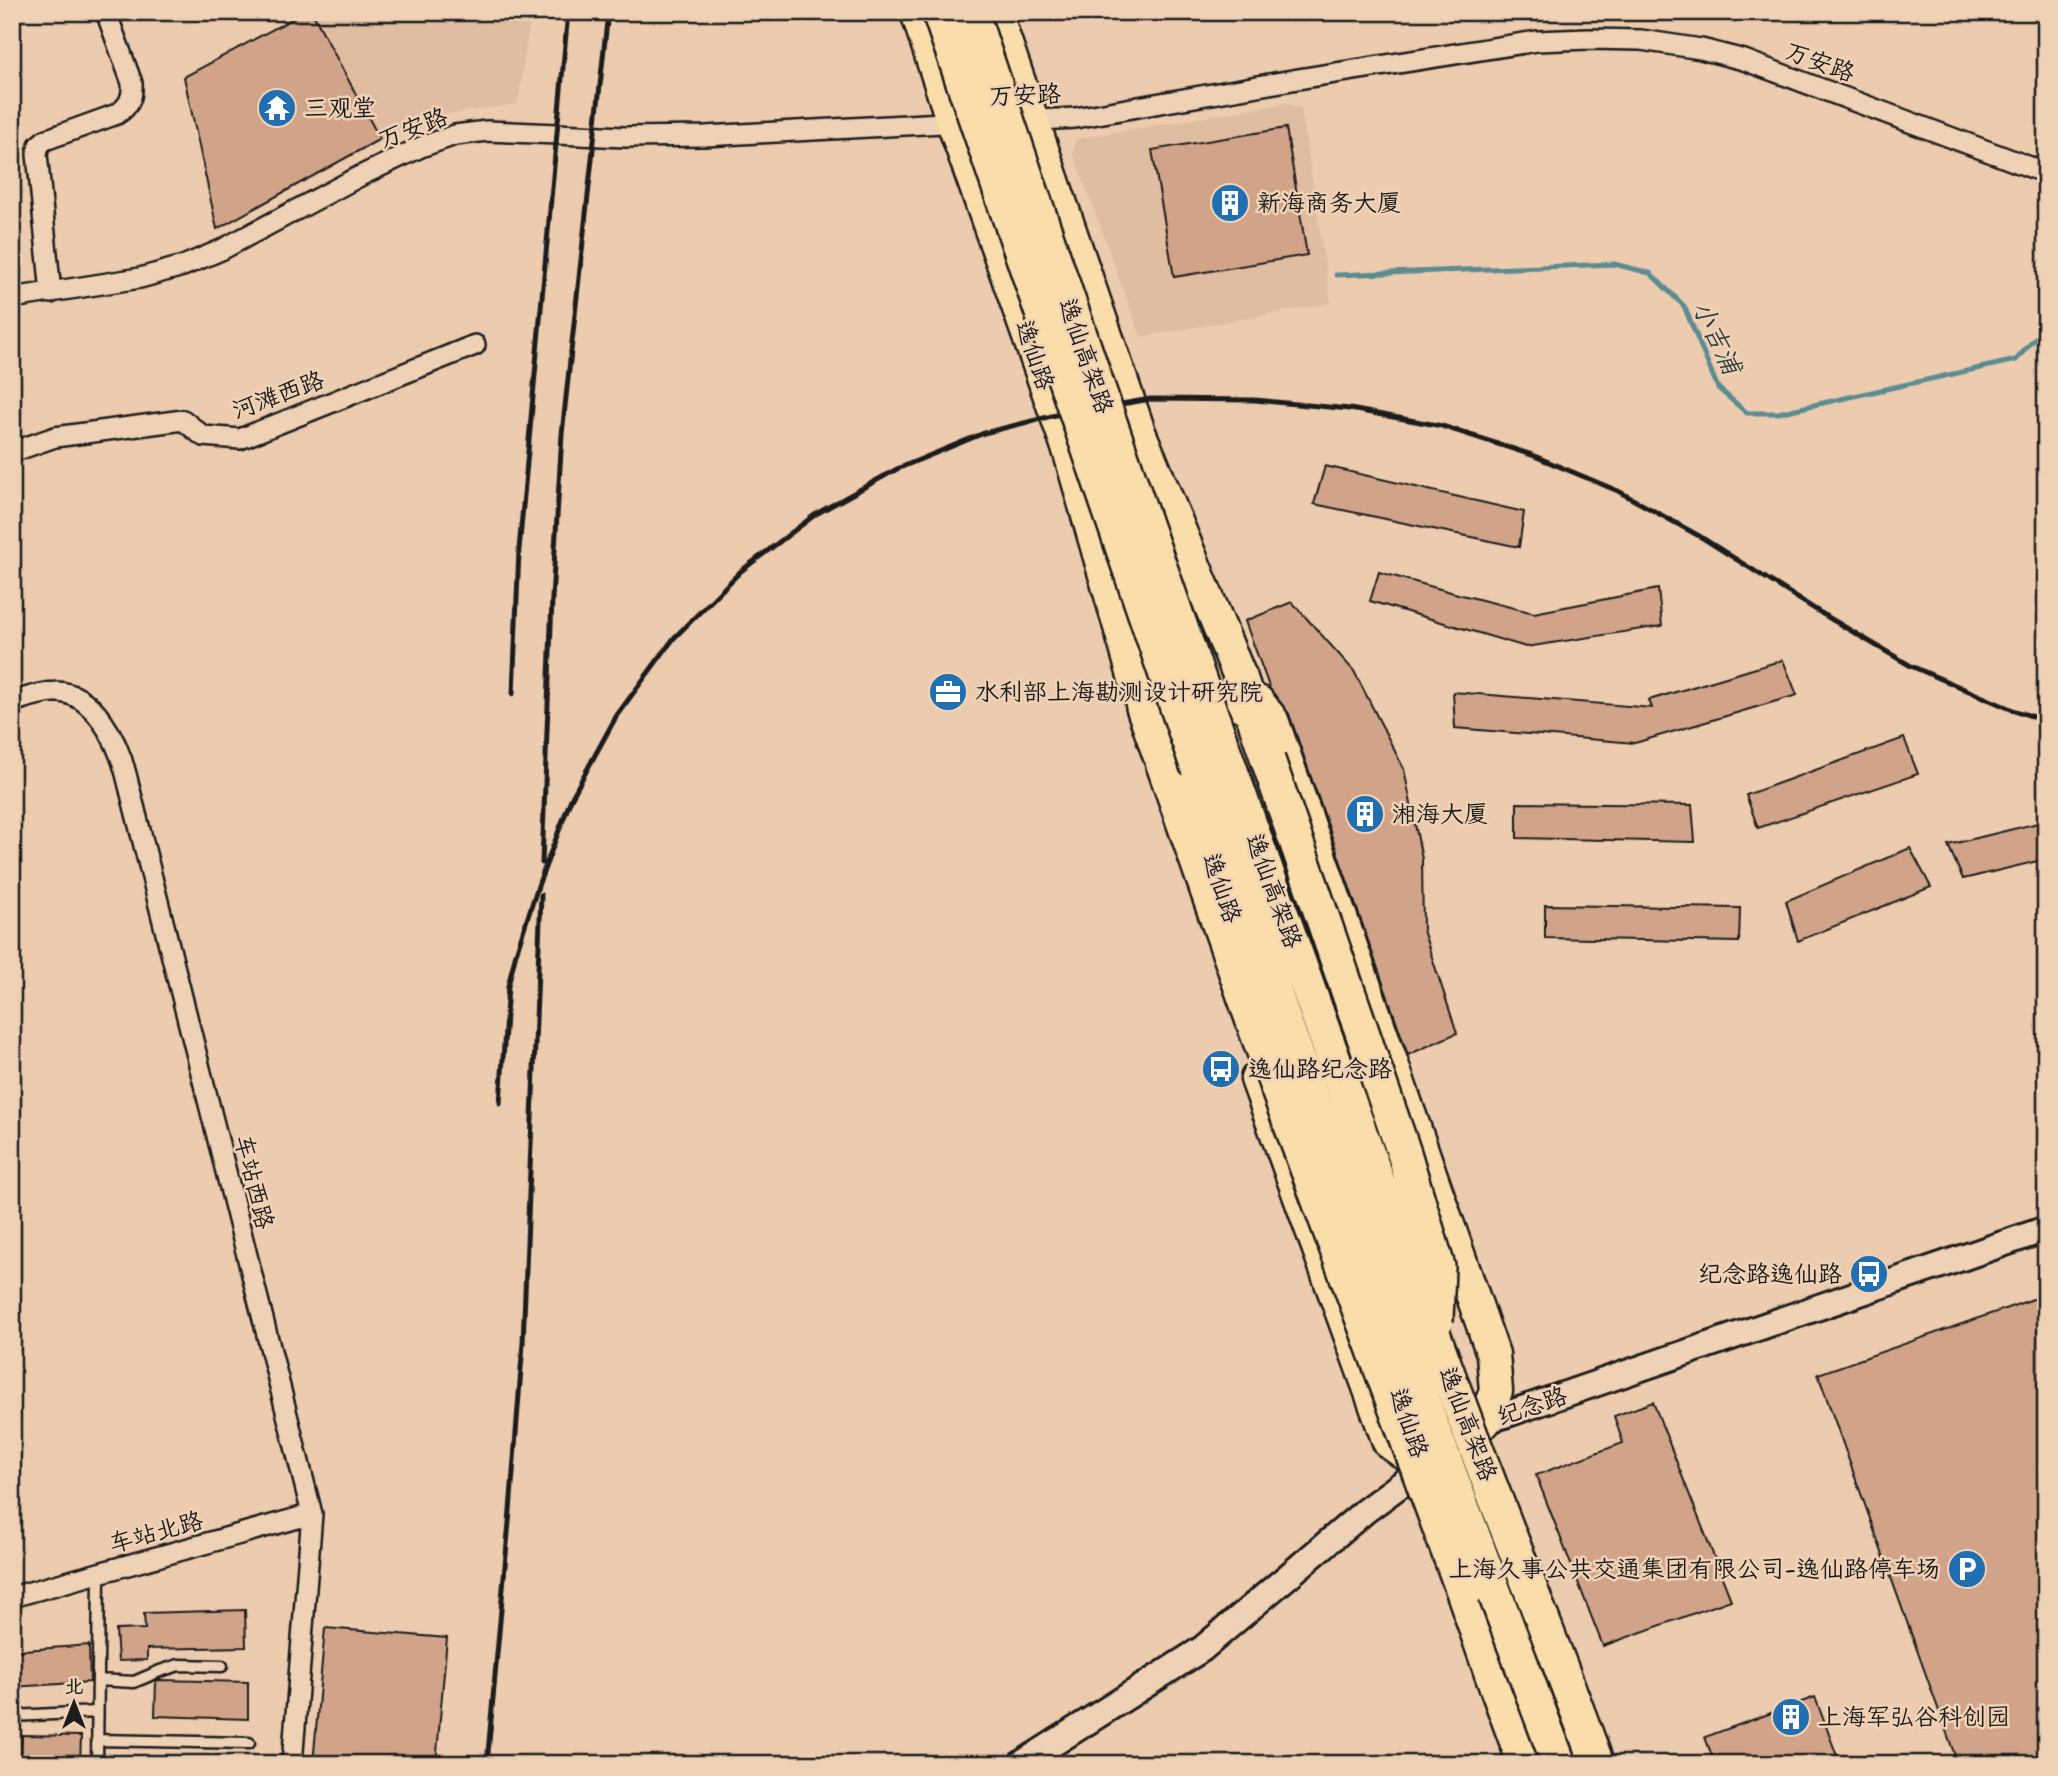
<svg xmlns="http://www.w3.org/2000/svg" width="2058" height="1776" font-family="'Shantell Sans','LXGW WenKai TC',sans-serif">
<rect width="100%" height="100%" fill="#eccbae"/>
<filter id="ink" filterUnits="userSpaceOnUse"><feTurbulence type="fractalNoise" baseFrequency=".0143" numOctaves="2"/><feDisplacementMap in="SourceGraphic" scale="14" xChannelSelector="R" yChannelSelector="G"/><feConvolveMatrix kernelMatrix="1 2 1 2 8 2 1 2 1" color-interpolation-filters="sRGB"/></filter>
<g filter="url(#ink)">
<path fill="#e0bca0" d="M312 12H531L518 104 420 118 380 139Z
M1287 103 1301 108 1331 303 1141 337 1073 153 1076 139Z"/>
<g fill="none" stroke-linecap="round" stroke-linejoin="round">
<path stroke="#5c8c92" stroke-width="5" d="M1336 275 1614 264 1650 273 1684 306 1718 388 1747 413H1778L2016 360 2046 326"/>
</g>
<path fill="#d1a48a" stroke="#1c1c1c" stroke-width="2" d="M305 12H312L380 139 217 229 184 77Z
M1286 128 1307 255 1174 277 1152 150Z
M1325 466 1524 512 1519 547 1314 504Z
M1379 572 1458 594 1534 613 1658 589 1662 626 1526 647 1370 601Z
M1292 602 1354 671 1404 769 1422 859 1423 930 1457 1033 1408 1055 1289 714 1270 689 1245 621Z
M1783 660 1797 695 1635 743 1455 728 1453 692 1652 708 1649 700Z
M1904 738 1918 774 1758 828 1746 795Z
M1517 803 1692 805 1695 842 1517 838Z
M2046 821V859L1963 879 1948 845Z
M1910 848 1931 887 1798 941 1786 901Z
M1545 905 1740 908 1739 942 1545 938Z
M2036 1298 2046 1323V1764H1958L1818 1374Z
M1653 1402 1731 1600 1603 1646 1536 1475 1623 1443 1614 1416Z
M245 1610 246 1647 147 1649V1660L118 1661 116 1630 145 1629 144 1613Z
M325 1628 447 1638 436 1764H313Z
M89 1645 90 1682 12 1687V1651Z
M159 1680 248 1682V1719L155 1716 156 1681Z
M1815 1697 1840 1764H1715L1705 1737Z
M22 1735 81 1736 80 1764H21Z"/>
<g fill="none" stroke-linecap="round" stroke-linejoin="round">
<defs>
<path id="service" d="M98 1680 134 1682 160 1671 179 1665 222 1666
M12 1716 97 1712
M97 1740 249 1743
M97 1764 99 1573"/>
<path id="minor" d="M1022 121 1075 118 1298 79 1537 41 1588 39 1641 40 1701 49 1744 60 2046 173
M51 293 37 154 39 145 45 140 117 114C129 106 133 98 132 83L106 12
M12 298 140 278 183 266 221 250 360 176 421 147 455 135 487 131 625 137 705 136 961 122
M12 452 55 437 183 420 203 436 240 439 475 345
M12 702C26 698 41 692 55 692 94 691 118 743 126 774L312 1514 292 1764
M12 1597 312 1514"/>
<path id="tertiary" d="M1474 1429 1484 1422 2046 1229
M1021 1764 1202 1649 1365 1511 1431 1462"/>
<path id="primary" d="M917 12 953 122 1070 453 1143 707 1158 730
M995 12 1139 432 1240 677 1239 704
M1258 702 1272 720 1493 1354 1496 1391 1484 1422
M1257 1079 1389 1442 1424 1467"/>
<path id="trunk" d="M1240 677 1268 760
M1143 707 1171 787
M1464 1594 1493 1678 1525 1764"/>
</defs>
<use href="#service" stroke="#1c1c1c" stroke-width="15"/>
<use href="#minor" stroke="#1c1c1c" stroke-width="24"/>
<use href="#tertiary" stroke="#1c1c1c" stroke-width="30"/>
<use href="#primary" stroke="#1c1c1c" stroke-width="37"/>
<use href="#trunk" stroke="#1c1c1c" stroke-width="38"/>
<use href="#service" stroke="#efd2b5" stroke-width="10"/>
<use href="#minor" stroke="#efd2b5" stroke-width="19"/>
<use href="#tertiary" stroke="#efd2b5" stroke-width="24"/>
<use href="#primary" stroke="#fbddab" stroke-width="32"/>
<use href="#trunk" stroke="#fbddab" stroke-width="33"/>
<path stroke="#1c1c1c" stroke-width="5" d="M513 694 519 550 568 12
M542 863 552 599 562 434 608 12
M500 1103 508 986 516 953 539 883 571 799 617 715 674 638 741 571 816 514 897 469 984 433 1056 415 1151 399 1255 400 1350 409 1442 426 1532 455 1618 491 1701 537 1821 613 1911 666 2013 710 2046 721
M487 1764 510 1511 523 1343 541 895"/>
<defs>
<path id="trunk-bridge" d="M939 12 1283 1017 1433 1429 1559 1764
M971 12C1123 467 1281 920 1447 1371 1495 1502 1549 1632 1597 1764
M1268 760 1404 1153 1438 1267 1436 1321
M1171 787 1257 1033 1464 1594"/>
</defs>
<use href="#trunk-bridge" stroke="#1c1c1c" stroke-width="38" stroke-linecap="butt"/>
<use href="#trunk-bridge" stroke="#fbddab" stroke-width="33"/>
</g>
</g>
<defs>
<symbol id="temple-disc" viewBox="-11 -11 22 22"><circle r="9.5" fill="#1f6fb2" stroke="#efd2b5"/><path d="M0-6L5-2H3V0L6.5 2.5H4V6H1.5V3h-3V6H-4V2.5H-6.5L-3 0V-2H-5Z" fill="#fff"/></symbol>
<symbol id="building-disc" viewBox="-11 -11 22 22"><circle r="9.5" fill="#1f6fb2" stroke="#efd2b5"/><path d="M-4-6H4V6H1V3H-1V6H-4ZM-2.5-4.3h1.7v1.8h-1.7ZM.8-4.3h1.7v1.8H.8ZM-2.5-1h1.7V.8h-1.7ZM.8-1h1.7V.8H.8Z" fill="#fff"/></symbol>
<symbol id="office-disc" viewBox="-11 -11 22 22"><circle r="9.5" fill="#1f6fb2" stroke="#efd2b5"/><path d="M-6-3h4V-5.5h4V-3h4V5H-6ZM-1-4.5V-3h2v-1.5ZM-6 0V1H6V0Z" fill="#fff"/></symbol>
<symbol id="bus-disc" viewBox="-11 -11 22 22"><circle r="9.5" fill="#1f6fb2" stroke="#efd2b5"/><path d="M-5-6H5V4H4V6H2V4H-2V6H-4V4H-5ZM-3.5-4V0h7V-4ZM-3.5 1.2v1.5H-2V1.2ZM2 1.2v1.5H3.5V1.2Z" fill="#fff"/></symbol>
<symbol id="parking-disc" viewBox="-11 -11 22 22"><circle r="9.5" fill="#1f6fb2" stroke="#efd2b5"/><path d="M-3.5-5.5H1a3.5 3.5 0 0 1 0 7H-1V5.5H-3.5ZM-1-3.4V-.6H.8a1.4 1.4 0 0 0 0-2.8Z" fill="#fff"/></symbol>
</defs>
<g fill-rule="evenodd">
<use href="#temple-disc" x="255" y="86" width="44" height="44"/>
<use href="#building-disc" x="1208" y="181" width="44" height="44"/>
<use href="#office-disc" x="926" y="670" width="44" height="44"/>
<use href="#building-disc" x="1343" y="792" width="44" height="44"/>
<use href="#bus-disc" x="1199" y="1047" width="44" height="44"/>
<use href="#bus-disc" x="1847" y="1252" width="44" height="44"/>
<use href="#parking-disc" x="1945" y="1547" width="44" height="44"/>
<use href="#building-disc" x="1769" y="1695" width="44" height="44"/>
</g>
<g text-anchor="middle" stroke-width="5" stroke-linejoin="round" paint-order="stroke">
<g font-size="24" fill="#1c1c1c" stroke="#efd2b5">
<text transform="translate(1820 62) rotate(20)" y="8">万安路</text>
<text transform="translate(1025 95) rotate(-2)" y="8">万安路</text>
<text transform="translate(413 128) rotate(-21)" y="8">万安路</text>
<text transform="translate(1035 355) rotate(71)" y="8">逸仙路</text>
<text transform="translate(1086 356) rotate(71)" y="8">逸仙高架路</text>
<text transform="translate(278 395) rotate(-20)" y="8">河滩西路</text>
<text transform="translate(1222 888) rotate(71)" y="8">逸仙路</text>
<text transform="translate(1274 891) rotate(70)" y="8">逸仙高架路</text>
<text transform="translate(254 1182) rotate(76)" y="8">车站西路</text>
<text transform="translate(1532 1406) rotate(-19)" y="8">纪念路</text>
<text transform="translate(1409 1423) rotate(71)" y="8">逸仙路</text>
<text transform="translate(1468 1424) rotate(69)" y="8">逸仙高架路</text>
<text transform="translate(156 1532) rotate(-15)" y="8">车站北路</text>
</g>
<g font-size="24" fill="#1c1c1c" stroke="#efd2b5" text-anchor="start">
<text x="304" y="116">三观堂</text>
<text x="1257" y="211">新海商务大厦</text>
<text x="975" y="700">水利部上海勘测设计研究院</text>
<text x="1392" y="822">湘海大厦</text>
<text x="1248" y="1077">逸仙路纪念路</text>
<text x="1842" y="1282" text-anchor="end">纪念路逸仙路</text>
<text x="1940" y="1577" text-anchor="end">上海久事公共交通集团有限公司-逸仙路停车场</text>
<text x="1818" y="1725">上海军弘谷科创园</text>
</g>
<g font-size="26" font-style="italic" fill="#314143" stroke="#efd2b5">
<text transform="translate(1717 337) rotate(64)" y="9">小吉浦</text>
</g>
</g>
<rect width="2058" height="1776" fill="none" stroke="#efd2b5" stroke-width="42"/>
<rect x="21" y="21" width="2016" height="1734" fill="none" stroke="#1c1c1c" stroke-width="2.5" filter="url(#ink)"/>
<g transform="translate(74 1703)" stroke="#efd2b5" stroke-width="5" paint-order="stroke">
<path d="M0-5L12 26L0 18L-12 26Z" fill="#1c1c1c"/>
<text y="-10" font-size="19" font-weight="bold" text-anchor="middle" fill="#1c1c1c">北</text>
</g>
</svg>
